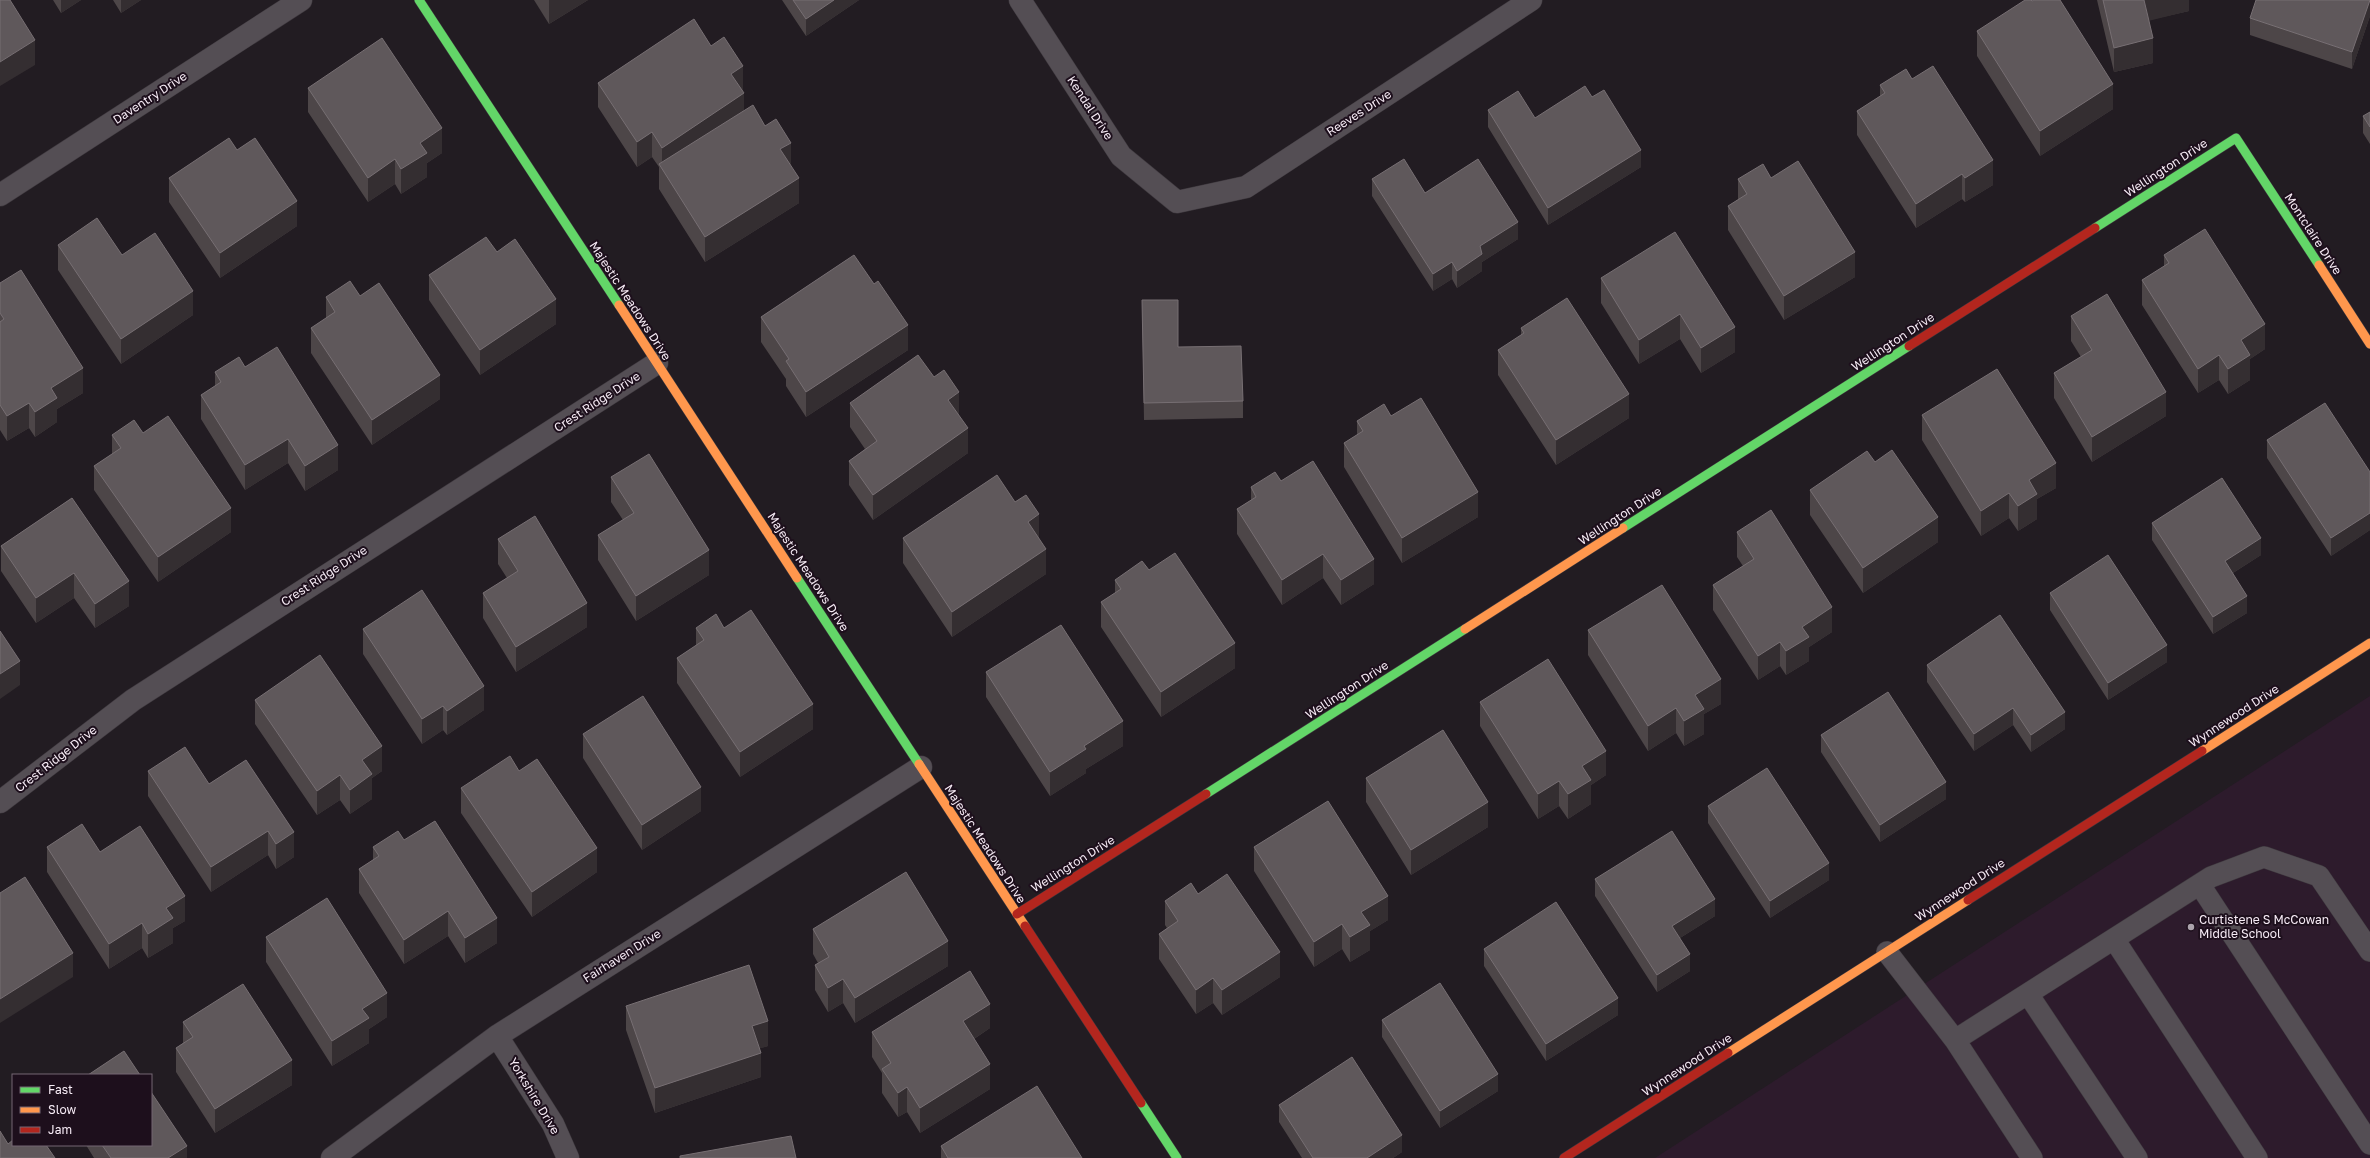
<svg xmlns="http://www.w3.org/2000/svg" width="2370" height="1158" font-family="'Golos Text',sans-serif">
<rect width="100%" height="100%" fill="#221c22"/>
<path fill="#2d1b2c" d="M2370 696V1158H1655Z"/>
<g fill="none" stroke-linecap="round" stroke-linejoin="round">
<defs>
<path id="lane" d="M2200 885 2370 1144
M2114 939 2257 1158
M1887 952 1955 1040 2211 877 2264 857 2319 876 2370 951
M2028 994 2137 1158
M1955 1040 2032 1158"/>
<path id="street" d="M1020 0 1121 156 1177 202 1246 187 1531 0
M0 195 301 0
M0 802 133 700 657 363
M497 1036 553 1124 568 1158
M332 1158 497 1036 921 767"/>
<path id="fast" d="M419 0 619 305
M2095 228 2236 138 2319 265
M1623 528 1909 346
M797 578 919 764
M1206 794 1465 629
M1141 1103 1177 1158"/>
<path id="slow" d="M2319 265 2370 344
M619 305 797 578
M1465 629 1623 528
M2202 751 2370 643
M919 764 1025 926
M1728 1053 1968 900"/>
<path id="jam" d="M1909 346 2095 228
M1968 900 2202 751
M1017 914 1206 794
M1025 926 1141 1103
M1564 1158 1728 1053"/>
</defs>
<use href="#lane" stroke="#3e383e" stroke-width="22"/>
<use href="#street" stroke="#3e383e" stroke-width="23"/>
<use href="#fast" stroke="#3e383e" stroke-width="10"/>
<use href="#slow" stroke="#3e383e" stroke-width="10"/>
<use href="#jam" stroke="#3e383e" stroke-width="10"/>
<use href="#lane" stroke="#544e54" stroke-width="21"/>
<use href="#street" stroke="#544e54" stroke-width="22"/>
<use href="#fast" stroke="#63d668" stroke-width="9"/>
<use href="#slow" stroke="#ff974d" stroke-width="9"/>
<use href="#jam" stroke="#b3261e" stroke-width="9"/>
</g>
<path fill="#4d4648" d="M53 0H81L61 13Z
M113 0H141L121 13Z
M534 0H588L549 24Z
M782 0H859L806 36Z
M2097 0H2189V11L2149 20 2153 63 2114 72Z
M2370 0V16L2352 69 2250 35V18Z
M2032 1 2113 109 2040 156 1977 56V31Z
M711 46 743 91 744 110 791 166 799 203 705 262 659 189V167L652 157 637 167 598 107V83Z
M1912 79 1993 185 1965 202 1962 199 1916 228 1857 135V111L1880 96V85Z
M308 88 442 153 427 163V177L401 194 395 184 368 202 308 112Z
M1592 97 1641 167 1548 225 1488 127V110L1535 118Z
M2370 112V144L2363 133V116Z
M237 150 297 226 220 278 169 202V178Z
M1771 178 1855 277 1784 320 1728 230V206L1738 200V179Z
M1372 179 1425 193 1518 239 1482 262V271L1457 288 1452 279 1433 291 1372 196Z
M58 245 122 255 193 315 121 364 58 270Z
M497 252 556 324 480 375 429 300V275Z
M2164 255 2265 349 2250 359V380L2228 394 2219 380 2198 393 2142 305V280L2164 267Z
M1601 278 1735 327V352L1701 373 1680 339 1639 364 1601 303Z
M0 283 83 393 57 409V422L35 437 29 428 7 441 0 430Z
M874 284 908 350 806 417 786 386V379L761 342V317Z
M360 296 440 399 372 445 311 353V328L326 319V297Z
M1142 300 1178 347 1243 401V418L1144 420Z
M2071 316 2166 416 2092 462 2054 398V373L2081 357 2071 341Z
M1521 328 1629 418 1556 465 1498 375V350L1521 336Z
M245 367 338 470 305 491 288 463 245 490 201 419V395L215 386V372Z
M850 403 959 416 968 453 873 520 849 485V461L865 449 850 427Z
M1922 415 2056 488 2037 499V519L2018 531 2009 518 1981 536 1922 440Z
M1391 416 1478 517 1402 563 1344 467V443L1357 435V421Z
M143 433 231 532 158 582 94 490V466L112 454V435Z
M2267 440 2370 472V530L2331 556 2267 458Z
M1875 462 1938 542 1863 593 1810 515V490Z
M611 477 709 575 636 621 598 560V535L623 520 611 502Z
M1281 481 1374 584 1341 605 1323 578 1282 605 1237 534V509L1251 500V487Z
M72 498 129 606 95 628 74 598 36 623 1 571V546Z
M2152 523 2261 555 2233 573 2247 613 2213 634 2152 540Z
M1737 532 1832 632 1809 647V661L1786 675 1780 666 1758 680 1713 610V585L1743 566 1737 557Z
M903 538H1039V539L1046 574 952 637 903 563Z
M498 539 587 627 516 672 483 618V593L507 578 498 564Z
M1149 570 1235 668 1161 717 1101 627V602L1115 593V580Z
M2050 593 2167 662 2108 700 2050 610Z
M696 628H724L813 729 740 777 677 683V658L696 646Z
M363 629 484 710 447 735 443 730 422 744 363 654Z
M1588 630 1721 704 1704 714V734L1684 746 1676 733 1648 751 1588 655Z
M1927 665 2065 729 2031 752 2013 725 1974 751 1927 682Z
M986 672 1123 746 1086 769V773L1050 796 986 697Z
M255 700 382 771 372 778V799L350 814 340 800 317 815 255 724Z
M1480 702 1606 775 1591 785V804L1568 819 1559 806 1538 819 1480 726Z
M583 734 701 811 642 850 583 758Z
M1821 735 1946 799 1880 842 1821 752Z
M246 760 294 857 276 869 268 855 211 892 148 796V771L209 784Z
M1366 778 1488 827 1411 875 1366 802Z
M461 788 597 872 532 917 461 813Z
M1708 806 1829 880 1770 918 1708 823Z
M404 840 497 943 465 963 448 936 404 964 359 893V869L373 860V847Z
M47 847 100 852 185 921 173 928V943L148 958 142 948 109 969 47 872Z
M1254 847 1388 920 1370 931V950L1350 962 1342 949 1314 967 1254 871Z
M1595 879 1715 916 1680 938 1690 971 1657 992 1595 896Z
M1198 894 1280 977 1222 1015 1213 1003 1196 1014 1159 959V934L1167 928 1165 925V901Z
M813 929 948 966 855 1023 843 1003 828 1012 815 990V965L818 963 813 954Z
M266 937 387 1017 369 1029V1043L332 1066 266 962Z
M1484 949 1618 1015 1546 1061 1484 966Z
M626 1006 768 1046 760 1048 761 1077 655 1113 626 1030Z
M1382 1020 1498 1091 1440 1128 1382 1037Z
M183 1022 292 1085 215 1133 176 1072V1048L183 1043Z
M990 1028 974 1039 990 1089 920 1133 907 1112 898 1117 882 1093V1073L872 1057V1032Z
M1279 1105 1402 1152 1393 1158H1302L1279 1122Z
M86 1145H151L187 1158H94Z
M941 1146 1082 1158H941Z"/>
<path fill="#342e31" d="M61 0H81L61 13Z
M121 0H141L121 13Z
M549 0H588L549 24Z
M834 0H859L806 36V19Z
M2144 0H2189V11L2144 22Z
M2370 0V16L2352 69V52Z
M2153 38V63L2114 72V48Z
M35 40V65L0 86V62Z
M743 66V91L731 74Z
M2113 84V109L2040 156V131Z
M744 93V118L662 170V148Z
M442 128V153L427 163V177L401 194V169L420 143Z
M652 132V157L637 167V142Z
M791 143V167L780 149Z
M1641 150V167L1548 225V208Z
M395 159V184L368 202V178Z
M1993 160V185L1965 202V178Z
M1962 174V199L1916 228V204Z
M799 178V203L705 262V237Z
M297 201V226L220 278V253Z
M1518 222V239L1482 262V271L1457 288V271L1480 246Z
M1855 252V277L1784 320V296Z
M1452 262V279L1433 291V274Z
M193 291V315L121 364V339Z
M556 299V324L480 375V350Z
M1680 314V339L1639 364V340Z
M2265 324V349L2250 359V380L2228 394V369L2241 340Z
M908 325V350L806 417V392Z
M1735 327V352L1701 373V348Z
M2219 355V380L2198 393V369Z
M83 368V393L57 409V422L35 437V412L51 388Z
M440 375V399L372 445V420Z
M959 392V417L948 400Z
M2166 392V416L2092 462V437Z
M1629 394V418L1556 465V440Z
M29 403V428L7 441V416Z
M968 428V453L873 520V495Z
M288 439V463L245 490V465Z
M338 445V470L305 491V466Z
M2056 463V488L2037 499V519L2018 531V506L2029 480Z
M1478 492V517L1402 563V538Z
M2009 493V518L1981 536V511Z
M231 508V532L158 582V557Z
M2370 513V530L2331 556V538Z
M1039 514V538L1028 547V522Z
M1938 517V542L1863 593V568Z
M2261 538V555L2225 578V561Z
M1046 549V574L952 637V612Z
M709 550V575L636 621V596Z
M1323 554V578L1282 605V580Z
M1374 559V584L1341 605V580Z
M74 573V598L36 623V598Z
M129 581V606L95 628V604Z
M2247 596V613L2213 634V617Z
M587 603V627L516 672V647Z
M1832 607V632L1809 647V661L1786 675V651L1802 627Z
M1780 642V666L1758 680V656Z
M1235 643V668L1161 717V692Z
M2167 645V662L2108 700V683Z
M20 661V685L0 699V674Z
M1721 679V704L1704 714V734L1684 746V721L1695 695Z
M484 686V710L447 735V711Z
M813 704V729L740 777V752Z
M443 706V730L422 744V719Z
M1676 708V733L1648 751V726Z
M2013 708V725L1974 751V734Z
M2065 712V729L2031 752V735Z
M1123 721V746L1086 769V773L1050 796V772L1084 746Z
M382 746V771L372 778V799L350 814V790L362 760Z
M1606 751V775L1591 785V804L1568 819V794L1582 766Z
M340 775V800L317 815V791Z
M1559 781V806L1538 819V794Z
M1946 782V799L1880 842V825Z
M701 787V811L642 850V825Z
M1488 802V827L1411 875V850Z
M268 831V855L211 892V867Z
M294 832V857L276 869V844Z
M597 848V872L532 917V892Z
M1829 863V880L1770 918V901Z
M185 896V921L173 928V943L148 958V934L166 908Z
M1388 896V920L1370 931V950L1350 962V937L1361 912Z
M1715 899V916L1672 943V926Z
M448 911V936L404 964V940Z
M497 918V943L465 963V938Z
M142 923V948L109 969V944Z
M1342 924V949L1314 967V942Z
M948 941V966L855 1023V998Z
M1280 952V977L1222 1015V990Z
M73 953V977L0 1023V999Z
M1690 954V971L1657 992V975Z
M1213 978V1003L1196 1014V990Z
M843 979V1003L828 1012V988Z
M387 993V1017L369 1029V1043L332 1066V1041L362 1009Z
M1618 998V1015L1546 1061V1044Z
M990 1004V1028L963 1046V1021Z
M768 1021V1046L752 1051V1026Z
M761 1053V1077L655 1113V1088Z
M292 1060V1085L215 1133V1109Z
M990 1064V1089L920 1133V1108Z
M1498 1074V1091L1440 1128V1111Z
M907 1087V1112L898 1117V1093Z
M1402 1135V1152L1393 1158H1367Z
M187 1146V1158H168Z"/>
<path fill="#5f585b" stroke="#776f73" d="M0 0H10L35 40 0 62Z
M793 0H834L806 19Z
M2025 0H2031L2032 1 2034 0H2060L2113 84 2040 131 1977 31Z
M2103 0H2144L2153 38 2114 48Z
M2256 0H2370L2352 52 2250 18Z
M694 19 711 46 724 37 743 66 731 74 744 93 662 148 652 132 637 142 598 83Z
M382 38 442 128 420 143 427 153 401 169 395 159 368 178 308 88Z
M1933 66 1993 160 1965 178 1962 174 1916 204 1857 111 1885 93 1880 85 1906 69 1912 79Z
M1585 86 1592 97 1604 90 1641 150 1548 208 1488 110 1518 91 1535 118Z
M753 105 765 126 776 119 791 143 780 149 799 178 705 237 659 164Z
M2370 112V127L2363 116Z
M229 138 237 150 255 138 297 201 220 253 169 178Z
M1404 159 1425 193 1478 159 1518 222 1480 246 1482 254 1457 271 1452 262 1433 274 1372 179Z
M1798 161 1855 252 1784 296 1728 206 1747 194 1738 179 1763 164 1771 178Z
M97 218 122 255 155 233 193 291 121 339 58 245Z
M2205 229 2265 324 2241 340 2250 355 2228 369 2219 355 2198 369 2142 280 2169 263 2164 255Z
M1675 232 1735 327 1701 348 1680 314 1639 340 1601 278Z
M486 237 497 252 515 239 556 299 480 350 429 275Z
M854 255 874 284 878 281 908 325 806 392 786 361 789 359 761 317Z
M21 270 83 368 51 388 57 398 35 412 29 403 7 416 0 405V322L4 319 0 313V283Z
M350 281 360 296 379 283 440 375 372 420 311 328 335 312 326 297Z
M2107 294 2166 392 2092 437 2054 373 2092 350 2071 316Z
M1567 298 1629 394 1556 440 1498 350 1524 333 1521 328Z
M1142 300H1178V347L1241 346 1243 401 1144 403Z
M277 347 338 445 305 466 288 439 245 465 201 395 221 382 215 372 239 357 245 367Z
M918 355 934 377 944 370 959 392 948 400 968 428 873 495 849 461 877 441 850 403Z
M1997 369 2056 463 2029 480 2037 494 2018 506 2009 493 1981 511 1922 415Z
M1421 398 1478 492 1402 538 1344 443 1363 431 1357 421 1384 404 1391 416Z
M2325 403 2370 472V513L2331 538 2267 440Z
M168 416 231 508 158 557 94 466 121 448 112 435 134 420 143 433Z
M1892 450 1938 517 1863 568 1810 490 1867 451 1875 462Z
M649 454 709 550 636 596 598 535 634 513 611 477Z
M1313 461 1374 559 1341 580 1323 554 1282 580 1237 509 1256 497 1251 487 1275 472 1281 481Z
M997 475 1015 502 1026 495 1039 514 1028 522 1046 549 952 612 903 538Z
M2222 478 2261 538 2225 561 2247 596 2213 617 2152 523Z
M72 498 129 581 95 604 74 573 36 598 1 546Z
M1771 510 1832 607 1802 627 1809 637 1786 651 1780 642 1758 656 1713 585 1754 559 1737 532Z
M535 516 587 603 516 647 483 593 518 571 498 539Z
M1175 553 1235 643 1161 692 1101 602 1121 589 1115 580 1142 561 1149 570Z
M2108 555 2167 645 2108 683 2050 593Z
M1662 585 1721 679 1695 695 1704 709 1684 721 1676 708 1648 726 1588 630Z
M422 590 484 686 447 711 443 706 422 719 363 629Z
M751 610 813 704 740 752 677 658 704 640 696 628 716 614 724 628Z
M2000 615 2065 712 2031 735 2013 708 1974 734 1927 665Z
M1061 625 1123 721 1084 746 1086 749 1050 772 986 672Z
M0 631 20 661 0 674Z
M320 655 382 746 362 760 372 774 350 790 340 775 317 791 255 700Z
M1548 659 1606 751 1582 766 1591 780 1568 794 1559 781 1538 794 1480 702Z
M1888 692 1946 782 1880 825 1821 735Z
M643 696 701 787 642 825 583 734Z
M1443 730 1488 802 1411 850 1366 778Z
M185 747 209 784 246 760 294 832 276 844 268 831 211 867 148 771Z
M510 756 519 771 537 759 597 848 532 892 461 788Z
M1767 768 1829 863 1770 901 1708 806Z
M1328 801 1388 896 1361 912 1370 925 1350 937 1342 924 1314 942 1254 847Z
M435 821 497 918 465 938 448 911 404 940 359 869 379 856 373 847 398 831 404 840Z
M82 824 100 852 140 826 185 896 166 908 173 918 148 934 142 923 109 944 47 847Z
M1672 831 1715 899 1672 926 1690 954 1657 975 1595 879Z
M906 872 948 941 855 998 843 979 828 988 815 965 829 957 813 929Z
M1227 874 1280 952 1222 990 1213 978 1196 990 1159 934 1178 921 1165 901 1191 883 1198 894Z
M25 877 73 953 0 999V893Z
M327 898 387 993 362 1009 369 1018 332 1041 266 937Z
M1556 902 1618 998 1546 1044 1484 949Z
M749 965 768 1021 752 1026 761 1053 655 1088 626 1006Z
M970 971 990 1004 963 1021 990 1064 920 1108 907 1087 898 1093 882 1069 891 1063 872 1032Z
M1440 983 1498 1074 1440 1111 1382 1020Z
M243 984 292 1060 215 1109 176 1048 193 1037 183 1022Z
M124 1051 140 1075H88Z
M1352 1057 1402 1135 1367 1158H1313L1279 1105Z
M1037 1086 1082 1158H948L941 1146Z
M151 1092 187 1146 168 1158H111L102 1145H151Z
M0 1131 8 1144 13 1140V1145H46L55 1158H0Z
M791 1136 796 1158H680V1156Z"/>
<circle fill="#aca3ac" stroke="#1d0f1c" stroke-width="1.5" cx="2191" cy="927" r="4"/>
<g text-anchor="middle" stroke-width="4" stroke-linejoin="round" paint-order="stroke">
<g font-size="12" fill="#f7ecf6" stroke="#1d0f1c">
<text transform="translate(150 98) rotate(-33)" y="4">Daventry Drive</text>
<text transform="translate(1090 108) rotate(57)" y="4">Kendal Drive</text>
<text transform="translate(1359 113) rotate(-33)" y="4">Reeves Drive</text>
<text transform="translate(2166 168) rotate(-33)" y="4">Wellington Drive</text>
<text transform="translate(2313 234) rotate(57)" y="4">Montclaire Drive</text>
<text transform="translate(630 301) rotate(57)" y="4">Majestic Meadows Drive</text>
<text transform="translate(1893 342) rotate(-33)" y="4">Wellington Drive</text>
<text transform="translate(597 402) rotate(-33)" y="4">Crest Ridge Drive</text>
<text transform="translate(1620 516) rotate(-33)" y="4">Wellington Drive</text>
<text transform="translate(808 572) rotate(57)" y="4">Majestic Meadows Drive</text>
<text transform="translate(324 576) rotate(-33)" y="4">Crest Ridge Drive</text>
<text transform="translate(1347 690) rotate(-33)" y="4">Wellington Drive</text>
<text transform="translate(2234 716) rotate(-33)" y="4">Wynnewood Drive</text>
<text transform="translate(56 759) rotate(-38)" y="4">Crest Ridge Drive</text>
<text transform="translate(985 844) rotate(57)" y="4">Majestic Meadows Drive</text>
<text transform="translate(1073 864) rotate(-32)" y="4">Wellington Drive</text>
<text transform="translate(1960 890) rotate(-33)" y="4">Wynnewood Drive</text>
<text transform="translate(622 956) rotate(-32)" y="4">Fairhaven Drive</text>
<text transform="translate(1687 1065) rotate(-33)" y="4">Wynnewood Drive</text>
<text transform="translate(534 1096) rotate(59)" y="4">Yorkshire Drive</text>
</g>
<g font-size="12" fill="#f7ecf6" stroke="#1d0f1c" text-anchor="start">
<text x="2199" y="924">Curtistene S McCowan<tspan x="2199" dy="14">Middle School</tspan></text>
</g>
</g>
<rect x="12" y="1074" width="140" height="72" fill="#1d0f1c" stroke="#746773"/>
<rect x="20" y="1087" width="20" height="6" fill="#63d668" stroke="#746773"/>
<text x="48" y="1094" font-size="12" fill="#f7ecf6">Fast</text>
<rect x="20" y="1107" width="20" height="6" fill="#ff974d" stroke="#746773"/>
<text x="48" y="1114" font-size="12" fill="#f7ecf6">Slow</text>
<rect x="20" y="1127" width="20" height="6" fill="#b3261e" stroke="#746773"/>
<text x="48" y="1134" font-size="12" fill="#f7ecf6">Jam</text>
</svg>
